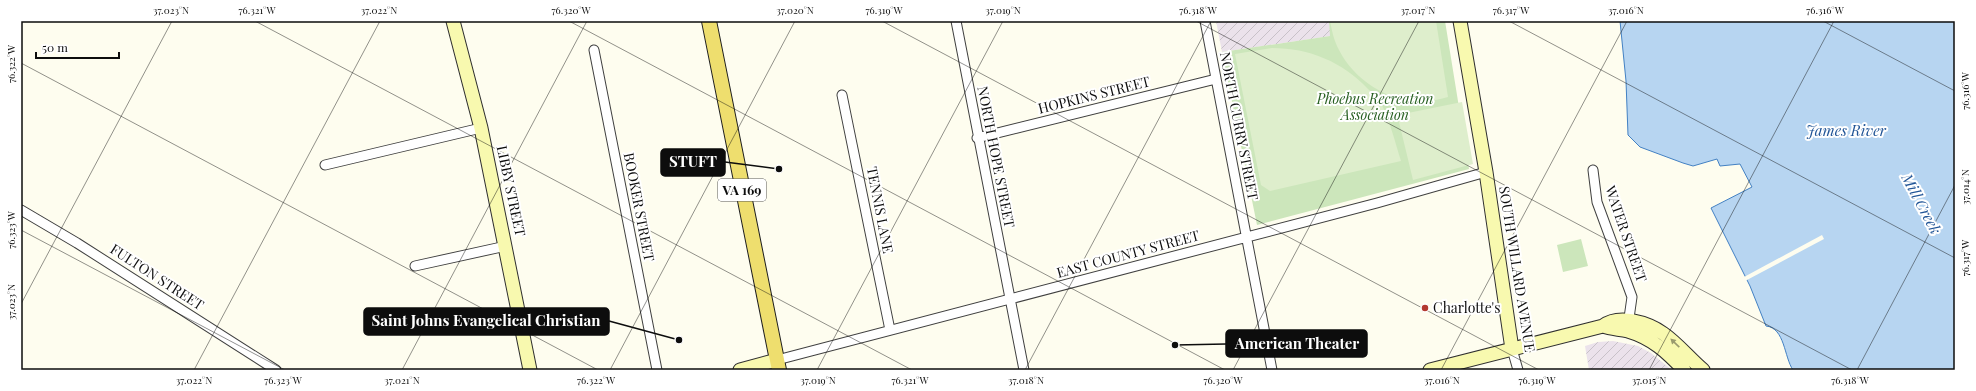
<svg xmlns="http://www.w3.org/2000/svg" width="1976" height="391" font-family="'Playfair Display',serif">
<defs>
<pattern id="industrial-furrows" width="10" height="10" patternUnits="userSpaceOnUse"><rect width="10" height="10" fill="#ebe2eb"/><path d="M-1 1l2-2M0 10L10 0M9 11l2-2" fill="none" stroke="#c8c1c8"/></pattern>
</defs>
<rect width="100%" height="100%" fill="#fefdef"/>
<path fill="url(#industrial-furrows)" d="M1216 21H1329L1331 36 1222 52Z
M1613 341 1638 346 1651 353 1672 370H1589L1585 346 1598 342Z"/>
<path fill="#cce6bb" d="M1329 21H1445L1469 169 1257 225 1222 52 1330 36Z
M1581 239 1588 266 1563 272 1557 245Z"/>
<path fill="#deeecc" d="M1330 21H1436L1448 97C1439 99 1430 102 1421 102 1389 102 1353 79 1339 50 1334 41 1332 31 1330 21Z
M1272 48C1309 48 1343 62 1368 89 1372 93 1378 98 1381 103 1390 121 1395 142 1401 161L1270 191 1261 185 1235 54Z
M1462 102 1473 164 1413 180 1399 122 1403 114Z"/>
<path fill="#b7d5f1" stroke="#4381c3" d="M1620 21H1955V370H1793C1784 357 1785 328 1766 326L1750 286 1711 208 1752 187 1740 164 1720 166 1717 159 1693 166 1683 163 1640 147 1628 135 1626 81Z"/>
<path fill="#fefdef" d="M1822 235 1824 239 1745 281 1744 277Z"/>
<g fill="none" stroke-linecap="round" stroke-linejoin="round">
<defs>
<path id="street" d="M956 21 1024 370
M1205 21 1272 370
M594 50 657 370
M842 95 890 330
M977 138 1216 79
M325 165 481 128
M1593 170 1597 202 1632 297 1628 325
M21 210 77 243 276 370
M415 266 506 246
M1512 349 1518 370
M777 360 1377 203 1486 172"/>
<path id="secondary" d="M453 21 481 128 530 370
M1460 21 1486 172 1512 349
M1603 326C1612 319 1622 319 1633 321 1666 327 1679 349 1703 370
M740 370 777 360
M1430 370 1603 326C1611 329 1620 329 1628 331 1652 338 1667 352 1684 370"/>
<path id="primary" d="M709 21 779 370"/>
</defs>
<use href="#street" stroke="#404040" stroke-width="11"/>
<use href="#secondary" stroke="#2f2f2f" stroke-width="15"/>
<use href="#primary" stroke="#1e1e1e" stroke-width="16"/>
<use href="#street" stroke="#fff" stroke-width="9"/>
<use href="#secondary" stroke="#f8f9af" stroke-width="13"/>
<use href="#primary" stroke="#eede6e" stroke-width="14"/>
</g>
<defs><path id="oneway-solid" d="M-6-.8H1V-3.2L6.5 0L1 3.2V.8H-6Z"/></defs>
<use fill="#9a9b6e" href="#oneway-solid" transform="translate(1675 343) rotate(-136)"/>
<path fill="none" stroke="#0d0d0d" stroke-width="1" stroke-opacity="0.45" d="M255 21 912 370M569 21 1225 370M882 21 1539 370M1196 21 1852 370M1509 21 1955 258M1823 21 1955 91M21 63 598 370M21 230 285 370M21 304 172 21M194 370 380 21M402 370 587 21M610 370 795 21M817 370 1003 21M1025 370 1211 21M1233 370 1419 21M1441 370 1627 21M1649 370 1834 21M1857 370 1955 185"/>
<circle fill="#b33930" stroke="#fff" stroke-width="1.5" cx="1425" cy="308" r="4"/>
<g text-anchor="middle" stroke-width="4" stroke-linejoin="round" paint-order="stroke">
<rect fill="#fff" stroke="#565656" stroke-width="1" x="718" y="179" width="48" height="22" rx="3"/>
<g font-size="13" font-weight="bold" fill="#0d0d0d">
<text x="742" y="195">VA 169</text>
</g>
<g font-size="14" fill="#0d0d0d" stroke="#fff">
<text transform="translate(1094 95) rotate(-14)" y="5">HOPKINS STREET</text>
<text transform="translate(1239 126) rotate(79)" y="5">NORTH CURRY STREET</text>
<text transform="translate(996 157) rotate(79)" y="5">NORTH HOPE STREET</text>
<text transform="translate(511 191) rotate(78)" y="5">LIBBY STREET</text>
<text transform="translate(639 207) rotate(79)" y="5">BOOKER STREET</text>
<text transform="translate(880 210) rotate(79)" y="5">TENNIS LANE</text>
<text transform="translate(1626 234) rotate(71)" y="5">WATER STREET</text>
<text transform="translate(1128 254) rotate(-15)" y="5">EAST COUNTY STREET</text>
<text transform="translate(1517 269) rotate(81)" y="5">SOUTH WILLARD AVENUE</text>
<text transform="translate(157 277) rotate(33)" y="5">FULTON STREET</text>
</g>
<g font-size="14" font-style="italic" fill="#286022" stroke="#fff">
<text x="1375" y="104">Phoebus Recreation<tspan x="1375" dy="16">Association</tspan></text>
</g>
<g font-size="14" fill="#0d0d0d" stroke="#fff" text-anchor="start">
<text x="1433" y="313">Charlotte's</text>
</g>
<g font-size="15" font-style="italic" fill="#205496" stroke="#fff">
<text x="1846" y="136">James River</text>
<text transform="translate(1921 204) rotate(62)" y="5">Mill Creek</text>
</g>
</g>
<path fill="none" stroke="#0d0d0d" stroke-width="1.5" d="M779 169L725 162M679 340L609 321M1175 345L1226 344"/>
<g fill="#0d0d0d" stroke="#fff" stroke-width="1.5">
<circle cx="779" cy="169" r="4"/>
<circle cx="679" cy="340" r="4"/>
<circle cx="1175" cy="345" r="4"/>
</g>
<g fill="#0d0d0d" stroke="#0d0d0d" stroke-width="1.5">
<rect x="661" y="149" width="64" height="27" rx="4"/>
<rect x="364" y="308" width="245" height="27" rx="4"/>
<rect x="1226" y="330" width="141" height="27" rx="4"/>
</g>
<g font-size="15" text-anchor="middle" font-weight="bold" fill="#fff">
<text x="693" y="167">STUFT</text>
<text x="486" y="326">Saint Johns Evangelical Christian</text>
<text x="1297" y="349">American Theater</text>
</g>
<rect width="1976" height="391" fill="none" stroke="#ffffff" stroke-width="44"/>
<path d="M36 52v6h83v-6" fill="none" stroke="#0d0d0d" stroke-width="2"/>
<text x="42" y="52" font-size="12" fill="#0d0d0d" stroke="#ffffff" stroke-width="3" paint-order="stroke">50 m</text>
<rect x="22" y="22" width="1932" height="347" fill="none" stroke="#0d0d0d" stroke-width="1.5"/>
<g font-size="10" text-anchor="middle" fill="#0d0d0d">
<text x="171" y="14">37.023°N</text>
<text x="257" y="14">76.321°W</text>
<text x="379" y="14">37.022°N</text>
<text x="571" y="14">76.320°W</text>
<text x="795" y="14">37.020°N</text>
<text x="884" y="14">76.319°W</text>
<text x="1003" y="14">37.019°N</text>
<text x="1198" y="14">76.318°W</text>
<text x="1418" y="14">37.017°N</text>
<text x="1511" y="14">76.317°W</text>
<text x="1626" y="14">37.016°N</text>
<text x="1825" y="14">76.316°W</text>
<text transform="translate(11 64) rotate(-90)" y="4">76.322°W</text>
<text transform="translate(1965 91) rotate(-90)" y="4">76.316°W</text>
<text transform="translate(1965 187) rotate(-90)" y="4">37.014°N</text>
<text transform="translate(11 230) rotate(-90)" y="4">76.323°W</text>
<text transform="translate(1965 258) rotate(-90)" y="4">76.317°W</text>
<text transform="translate(11 302) rotate(-90)" y="4">37.023°N</text>
<text x="194" y="384">37.022°N</text>
<text x="283" y="384">76.323°W</text>
<text x="402" y="384">37.021°N</text>
<text x="596" y="384">76.322°W</text>
<text x="818" y="384">37.019°N</text>
<text x="910" y="384">76.321°W</text>
<text x="1026" y="384">37.018°N</text>
<text x="1223" y="384">76.320°W</text>
<text x="1442" y="384">37.016°N</text>
<text x="1537" y="384">76.319°W</text>
<text x="1649" y="384">37.015°N</text>
<text x="1850" y="384">76.318°W</text>
</g>
</svg>
